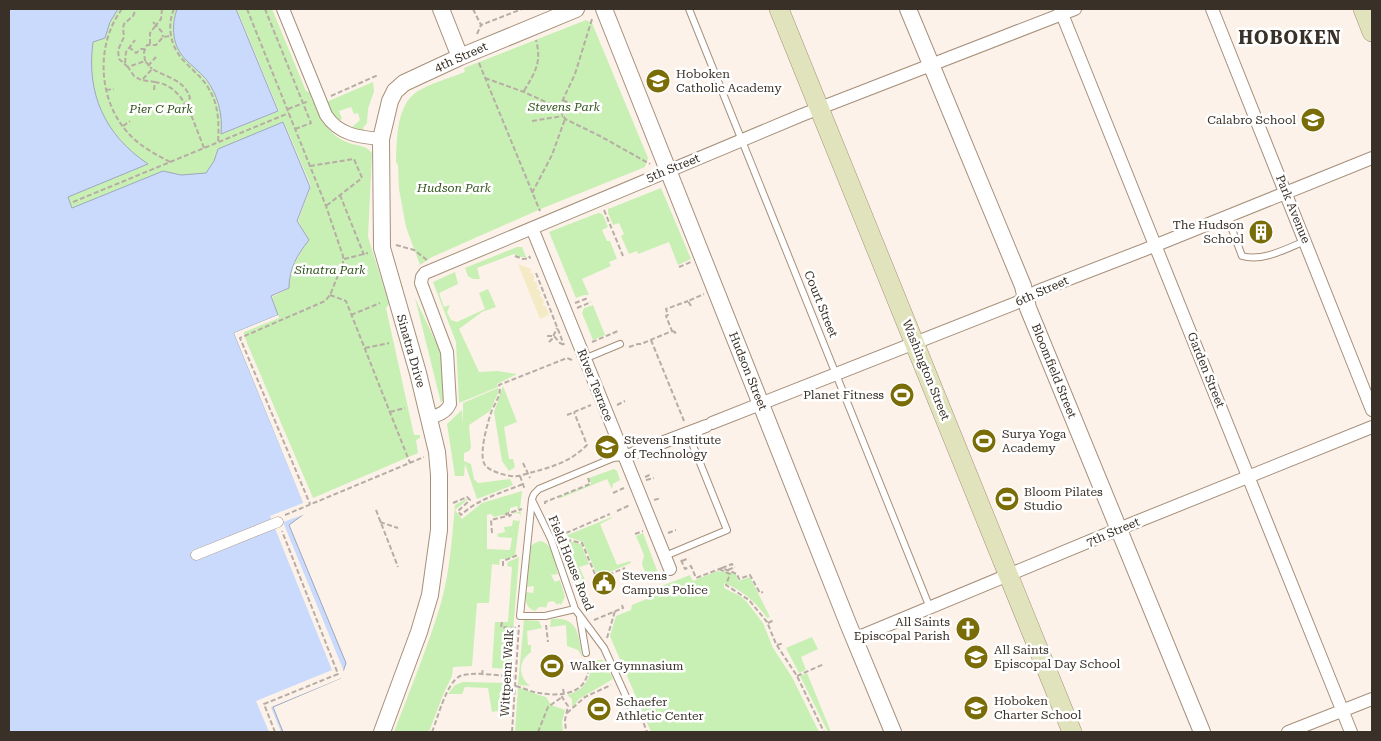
<svg xmlns="http://www.w3.org/2000/svg" width="1381" height="741" font-family="'Roboto Serif',serif">
<rect width="100%" height="100%" fill="#fcf2e9"/>
<path fill="#c8efb4" d="M118 9H177C162 52 194 58 212 89 221 103 221 118 222 134L279 111 237 9H272L306 91 311 93C310 101 314 102 318 109 325 127 333 138 352 144 361 146 366 146 372 153L368 237 389 304 386 308 414 435H420V438L416 440 418 453 313 498 247 343 243 331 278 315 272 297 288 289C292 269 296 257 309 240L298 221 311 186 284 122 218 149 214 161 206 173 181 175 163 171 72 208 68 197 147 164C114 138 97 116 91 73 90 65 89 50 93 42 96 37 103 33 107 29 111 23 113 15 118 9Z
M586 20 592 23 648 158 645 167 543 208 432 257 420 265 406 227 399 189 398 165 396 162C397 141 396 109 414 94 423 86 452 77 465 72L464 68Z
M373 82 374 91 368 109 367 123 363 128 365 132 348 131 360 120 358 113 354 114 351 107 339 111 342 119 335 122 324 103Z
M661 188 691 259 678 265 669 242 638 254 637 251 629 254 621 236 624 234 619 223 613 225 608 213V209Z
M598 213H600L603 215 608 227 602 230 607 241H610L617 259 609 262 611 266 582 279 589 295H584L576 298 549 232Z
M517 247H522L526 257H519L514 254 477 268 480 279H473L468 276 465 268Z
M455 272 458 284 439 293 444 307 450 305 447 312 451 320 457 322 485 309 479 293 488 289 496 307 482 312 459 329 479 372 497 371 517 374 497 384 498 387 459 403 456 342 433 282Z
M415 298 442 355 444 399 441 403Z
M593 305 605 335 593 340 582 313 584 308Z
M503 386 517 422 504 427 509 459H513L515 467 509 471 502 461 494 412Z
M498 388 499 391 490 411 469 425 471 448 469 451 464 453V461L471 464 474 479 478 483 510 479 513 485 477 499 465 464 464 476H455L447 424 462 410 463 424V403Z
M614 469 617 471 620 480 613 484 612 489 607 479 558 499 559 497 591 484 589 478Z
M522 491 520 509 518 510 517 506 510 508V512L506 513V514L494 517 491 514 487 515V549L510 550 512 538 498 537 497 534 505 532 504 527 512 526 513 520 519 521 520 518V514L517 513 513 514 514 513 521 511 515 556 507 559H500L499 565 492 564 489 603H477L472 666 453 667 452 676 443 695 429 732H394C410 690 428 647 441 603 450 571 452 538 455 505L466 499 467 500 455 510 462 519 482 503Z
M612 517V518L600 524 617 565 630 561 631 563 598 577 583 542 565 536Z
M643 533 658 573 647 578 642 564 644 555 636 536Z
M560 539 581 544 589 564 579 567 588 586 581 589 585 599 582 601 583 603 581 604Z
M540 541C553 543 555 563 558 574L551 575 555 582 560 580 565 597 561 605 559 603 558 605 553 601 548 602 546 608 544 607H539L535 611C526 608 525 601 526 592L533 593 534 588 533 586 527 587 531 546 535 543Z
M519 557 510 669 492 668 495 622H508L512 567 507 566 508 562Z
M717 571 721 572 724 571 736 574 738 581 750 577 770 617 767 618C756 602 742 590 724 583V588L740 596 746 601 763 623 773 648 792 677 819 732H651L610 636 616 616 631 610 632 605 656 595 654 589 690 575 693 581Z
M551 619C578 616 579 635 582 657L578 650 567 646 566 625 550 627Z
M524 620 539 621 542 628 527 631 528 645H531V652C518 661 518 676 530 686L518 685Z
M812 637 818 649 801 657 806 670 799 673 786 648Z
M592 660H603L613 679 579 699 572 708V699L567 695C583 691 593 678 590 662Z
M807 673 831 732H828L800 676Z
M463 682 509 683 508 709 492 712 488 688 465 687 462 694H448L455 685Z
M518 688C528 689 535 695 546 697L551 705 565 710 562 722 563 732H515Z"/>
<path fill="#f4eac5" d="M518 264 531 269 530 273H533L534 278 533 281 536 282 538 286 536 289 539 290 541 293 539 296 542 297 544 302 542 305 546 306 549 315 540 319Z"/>
<path fill="#c9dafc" stroke="#9ea7bc" d="M9 9H118L110 22 105 38 93 42C86 94 105 135 148 164L68 197 72 208 163 171 181 175 206 173 214 161 218 149 283 122 310 187 297 221 309 240C297 255 289 269 289 288L271 296 278 315 234 333 304 504V514L289 525 346 663 341 678 273 707 283 732H9Z
M177 9H236L278 111 221 134C223 115 218 95 206 79 200 72 192 66 186 60 172 46 171 27 177 9Z"/>
<path fill="#fcf2e9" d="M278 315 279 318 237 335 306 503V514L283 522 345 674 344 677 271 707 281 732H269L256 701 332 670 270 516 303 503 234 333Z"/>
<g fill="none" stroke-linecap="round" stroke-linejoin="round">
<defs>
<path id="service" d="M689 9 930 608
M1227 216 1242 256C1262 262 1286 249 1305 241
M584 359 620 344
M532 500 551 539 575 609 604 648 633 712
M665 556 727 530 688 433
M575 609 545 616H520L532 499 534 494 539 489 613 458 624 457
M580 618 586 653"/>
<path id="pedestrian" d="M196 555 278 522"/>
<path id="minor" d="M283 9 326 115C339 135 359 137 381 139
M1060 9 1351 732
M1212 9 1372 410
M532 228 670 569
M429 418C438 415 446 413 450 404L447 352 421 283 422 277 425 273 802 115 1075 9
M712 423 1016 303 1038 291 1144 250 1372 158
M624 457 706 426
M854 639 1131 524 1372 427
M1288 732 1372 699"/>
<path id="tertiary" d="M441 9 460 57
M604 9 849 626 893 732
M908 9 1023 286 1028 308 1202 732
M382 732 419 632 430 595 439 530V475L437 452 418 373 382 248 381 139 390 101 395 91 404 83 460 57 576 9"/>
<path id="secondary" d="M779 9 1072 732
M1363 9 1372 32"/>
</defs>
<use href="#service" stroke="#a7907b" stroke-width="8"/>
<use href="#pedestrian" stroke="#a7907b" stroke-width="11"/>
<use href="#minor" stroke="#a7907b" stroke-width="14"/>
<use href="#tertiary" stroke="#a7907b" stroke-width="18"/>
<use href="#secondary" stroke="#a7907b" stroke-width="20"/>
<path stroke="#b7ada4" stroke-width="2" stroke-dasharray="5 2.5" stroke-linecap="butt" d="M122 9C95 45 98 101 129 134 140 146 155 154 170 162
M162 9 161 19 156 25 162 32 163 37
M174 9C166 27 171 49 186 63 194 72 203 78 209 89 219 106 219 123 218 143
M247 9 326 206 343 256V263L330 295 325 301 240 338 310 504
M265 9 311 123 295 129
M473 9 481 25 522 9
M477 34 481 25
M150 44V33L156 25 153 22
M129 47 136 53 141 49H145
M145 61 144 52 147 45H156L163 37 171 36
M125 63 126 52 135 40
M479 63 540 211
M148 66 156 57
M128 67 119 59 118 50 124 37 123 28 124 24 133 16 136 9
M485 78 524 92 559 108 565 119 600 136 650 164
M141 80 134 76 128 67 145 61 152 69
M106 90 114 89
M154 90 155 82 142 80 152 69C166 77 185 80 190 98L185 104C178 92 169 84 155 82
M524 91C535 72 542 63 536 40
M331 96 378 75
M563 100 571 104
M176 107 185 104 192 117 204 148
M559 108 575 74 592 19
M288 109 309 101
M532 121 563 116
M123 126 130 121
M310 166 354 159 362 178 326 206
M532 193 552 155 565 119
M340 195 364 255
M73 202 289 113
M604 210 623 256
M396 245 414 250 427 260
M515 256 523 259 530 258 529 256
M344 259 368 253
M679 267 691 262
M536 273 564 345
M330 295 346 301 410 463
M575 303 588 298
M691 306 688 301 704 294
M577 308 591 302
M351 315 380 303
M672 331 675 332 676 336
M547 336H554L560 343 564 345
M651 340 684 421
M549 342 552 339 557 328
M592 342 618 331 617 330
M629 347 638 344H641L672 331 666 316 668 315 666 309 688 301
M365 348 389 343
M572 360 567 358 499 385C502 394 496 401 492 410 488 421 479 452 484 463 486 468 491 470 496 472 504 475 514 478 522 475 548 468 568 464 587 445L574 412
M617 405 625 401
M390 412 405 408
M567 415 591 405
M523 463 530 478
M520 476 525 490
M645 477 652 474
M646 480 654 478
M613 493 624 488
M654 500 661 498
M453 503 467 497 470 500 458 511 461 515C478 499 501 493 523 484
M545 504V502L590 484 588 478
M376 510 398 567
M617 511 630 505
M285 515 424 457
M510 517 509 515H512V512
M380 522 398 528
M492 533 491 520 507 516 506 514 522 509
M668 533 676 530
M635 534 643 531
M559 536 610 514
M559 538 582 543 597 579 625 568
M681 560 685 569 691 566 696 578 722 568 737 574 739 579 750 575 760 593 763 592
M682 561 689 558
M503 566V561L518 555
M722 568 732 564 734 568
M719 569 730 574 726 585 749 600 767 622 776 644 797 676 824 732
M728 570 735 567
M661 577 663 583
M648 580 660 575
M582 605 587 603
M594 620 623 608 622 605
M502 622 501 627 518 628
M768 623 774 620
M546 625 548 642
M607 638 615 611
M777 645 784 643
M482 675 483 668
M797 676 824 664
M516 686C524 688 531 692 539 693 555 696 581 696 587 676 589 672 588 665 588 661
M563 689 564 694 562 697 568 706 565 720 566 732
M567 713 585 697 611 685
M641 716 647 732
M275 732 264 704 338 674 282 531
M432 732C438 718 446 683 460 676 473 671 501 676 516 677
M512 732 519 625
M538 732 548 707 562 697"/>
<use href="#service" stroke="#fff" stroke-width="6"/>
<use href="#pedestrian" stroke="#fff" stroke-width="10"/>
<use href="#minor" stroke="#fff" stroke-width="12"/>
<use href="#tertiary" stroke="#fff" stroke-width="16"/>
<use href="#secondary" stroke="#e0e3bb" stroke-width="19"/>
<path stroke="#b7ada4" stroke-width="2" stroke-dasharray="5 2.5" stroke-linecap="butt" d="M632 717 640 713"/>
</g>
<defs>
<symbol id="school-disc" viewBox="-11 -11 22 22"><circle r="9.5" fill="#7a6d07" stroke="#fff"/><path d="M0-5L7-2L0 1L-7-2ZM-4 1L0 2.5L4 1V4Q0 6-4 4Z" fill="#fff"/></symbol>
<symbol id="building-disc" viewBox="-11 -11 22 22"><circle r="9.5" fill="#7a6d07" stroke="#fff"/><path d="M-4-6H4V6H1V3H-1V6H-4ZM-2.5-4.3h1.7v1.8h-1.7ZM.8-4.3h1.7v1.8H.8ZM-2.5-1h1.7V.8h-1.7ZM.8-1h1.7V.8H.8Z" fill="#fff"/></symbol>
<symbol id="stadium-disc" viewBox="-11 -11 22 22"><circle r="9.5" fill="#7a6d07" stroke="#fff"/><path d="M0-5a6.5 5 0 1 0 0 10a6.5 5 0 1 0 0-10ZM-3.5-1.8h7v3.6h-7Z" fill="#fff"/></symbol>
<symbol id="university-disc" viewBox="-11 -11 22 22"><circle r="9.5" fill="#7a6d07" stroke="#fff"/><path d="M0-5L7-2L0 1L-7-2ZM-4 1L0 2.5L4 1V4Q0 6-4 4Z" fill="#fff"/></symbol>
<symbol id="civic-disc" viewBox="-11 -11 22 22"><circle r="9.5" fill="#7a6d07" stroke="#fff"/><path d="M-.6-6.5H3V-4.5H.6V-3L4-1V1h2V6H-6V1h2V-1L-.6-3ZM-1.2 2.5V6h2.4V2.5Z" fill="#fff"/></symbol>
<symbol id="church-disc" viewBox="-11 -11 22 22"><circle r="9.5" fill="#7a6d07" stroke="#fff"/><path d="M-1.2-6h2.4v3.5h3.3v2.4h-3.3V6h-2.4V-.1h-3.3v-2.4h3.3Z" fill="#fff"/></symbol>
</defs>
<g fill-rule="evenodd">
<use href="#school-disc" x="644" y="67" width="28" height="28"/>
<use href="#school-disc" x="1299" y="106" width="28" height="28"/>
<use href="#building-disc" x="1247" y="218" width="28" height="28"/>
<use href="#stadium-disc" x="888" y="381" width="28" height="28"/>
<use href="#stadium-disc" x="970" y="427" width="28" height="28"/>
<use href="#university-disc" x="593" y="433" width="28" height="28"/>
<use href="#stadium-disc" x="993" y="485" width="28" height="28"/>
<use href="#civic-disc" x="590" y="569" width="28" height="28"/>
<use href="#church-disc" x="954" y="615" width="28" height="28"/>
<use href="#school-disc" x="962" y="643" width="28" height="28"/>
<use href="#stadium-disc" x="538" y="652" width="28" height="28"/>
<use href="#school-disc" x="962" y="694" width="28" height="28"/>
<use href="#stadium-disc" x="585" y="695" width="28" height="28"/>
</g>
<g text-anchor="middle" stroke-width="5" stroke-linejoin="round" paint-order="stroke">
<g font-size="12" fill="#393027" stroke="#fff">
<text transform="translate(461 57) rotate(-24)" y="4">4th Street</text>
<text transform="translate(673 168) rotate(-22)" y="4">5th Street</text>
<text transform="translate(1293 209) rotate(68)" y="4">Park Avenue</text>
<text transform="translate(1042 291) rotate(-24)" y="4">6th Street</text>
<text transform="translate(821 304) rotate(68)" y="4">Court Street</text>
<text transform="translate(411 351) rotate(74)" y="4">Sinatra Drive</text>
<text transform="translate(926 370) rotate(68)" y="4">Washington Street</text>
<text transform="translate(1206 370) rotate(68)" y="4">Garden Street</text>
<text transform="translate(748 371) rotate(68)" y="4">Hudson Street</text>
<text transform="translate(1054 371) rotate(68)" y="4">Bloomfield Street</text>
<text transform="translate(595 385) rotate(68)" y="4">River Terrace</text>
<text transform="translate(1113 532) rotate(-23)" y="4">7th Street</text>
<text transform="translate(571 563) rotate(68)" y="4">Field House Road</text>
<text transform="translate(507 673) rotate(-87)" y="4">Wittpenn Walk</text>
</g>
<g font-size="12" fill="#393027" stroke="#fff" text-anchor="start">
<text x="676" y="78">Hoboken<tspan x="676" dy="14">Catholic Academy</tspan></text>
<text x="1296" y="124" text-anchor="end">Calabro School</text>
<text x="1244" y="229" text-anchor="end">The Hudson<tspan x="1244" dy="14">School</tspan></text>
<text x="884" y="399" text-anchor="end">Planet Fitness</text>
<text x="1002" y="438">Surya Yoga<tspan x="1002" dy="14">Academy</tspan></text>
<text x="624" y="444">Stevens Institute<tspan x="624" dy="14">of Technology</tspan></text>
<text x="1024" y="496">Bloom Pilates<tspan x="1024" dy="14">Studio</tspan></text>
<text x="622" y="580">Stevens<tspan x="622" dy="14">Campus Police</tspan></text>
<text x="950" y="626" text-anchor="end">All Saints<tspan x="950" dy="14">Episcopal Parish</tspan></text>
<text x="994" y="654">All Saints<tspan x="994" dy="14">Episcopal Day School</tspan></text>
<text x="570" y="670">Walker Gymnasium</text>
<text x="994" y="705">Hoboken<tspan x="994" dy="14">Charter School</tspan></text>
<text x="616" y="706">Schaefer<tspan x="616" dy="14">Athletic Center</tspan></text>
</g>
<g font-size="12" font-style="italic" fill="#31541b" stroke="#fff">
<text x="564" y="111">Stevens Park</text>
<text x="161" y="113">Pier C Park</text>
<text x="454" y="192">Hudson Park</text>
<text x="330" y="274">Sinatra Park</text>
</g>
<g font-size="18" font-weight="bold" letter-spacing="1" fill="#393027" stroke="#fff">
<text x="1290" y="44">HOBOKEN</text>
</g>
</g>
<rect width="1381" height="741" fill="none" stroke="#393027" stroke-width="20"/>
</svg>
